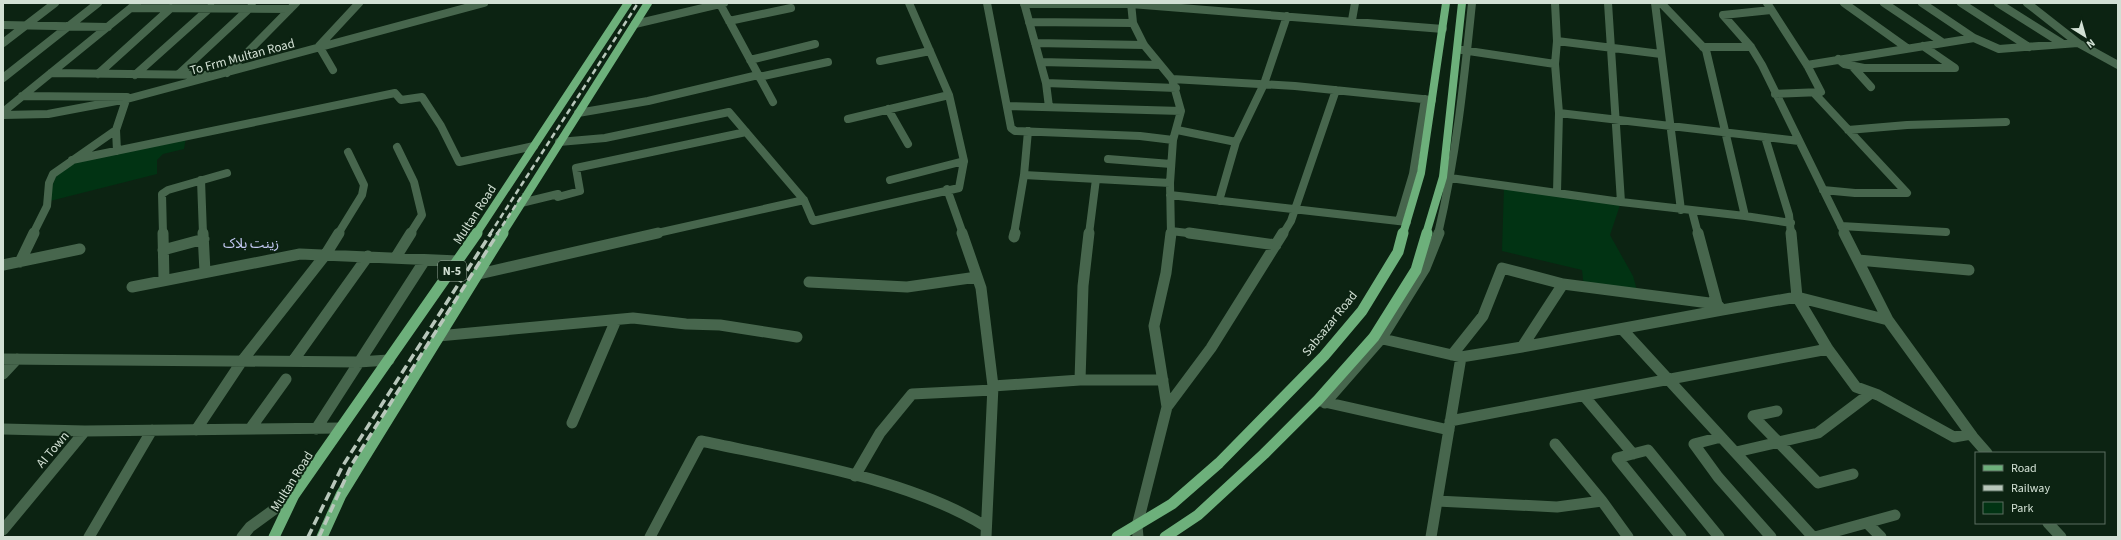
<svg xmlns="http://www.w3.org/2000/svg" width="2121" height="540" font-family="'Source Sans 3','Noto Sans Arabic',sans-serif">
<rect width="100%" height="100%" fill="#0c2312"/>
<path fill="#013313" d="M186 138 184 149 163 154 157 160V174L50 201 53 184 57 174 74 161Z
M1504 186 1621 202 1610 235 1633 276 1639 297 1584 288 1582 270 1502 251Z"/>
<g fill="none" stroke-linecap="round" stroke-linejoin="round">
<path stroke="#47664d" stroke-width="8" d="M987 3 1011 128 1015 131 1140 136 1173 140
M1024 3 1046 83 1049 107
M1131 3 1133 23 1144 45 1172 79 1181 111 1173 140 1170 183 1171 234
M1555 3 1557 41 1555 64 1559 113 1557 192
M1608 3 1621 202
M1655 3 1681 210
M1767 3 1807 65 1821 92 1775 94
M1844 3 1907 48
M1884 3 1942 42
M1922 3 1974 38 1999 49 2078 43
M1961 3 2029 47
M1998 3 2063 44
M2027 3 2078 43 2118 65
M720 4 773 102
M1024 4H1131L1443 29
M131 8 290 9
M1771 10 1723 15 1751 47 1762 65 1845 234
M1352 20 1355 3
M729 21 791 8
M1029 22 1133 23
M635 24 724 3
M3 25 108 27
M1557 41 1661 54
M3 43 55 3
M1035 43 1144 45
M1703 47H1751
M1462 50 1555 64
M1838 59 1844 64 1864 68H1955L1923 46
M750 60 815 44
M880 61 930 51
M1041 62 1160 65
M1807 65 1974 38
M1853 67 1871 87
M333 70 319 46 359 3
M51 73 207 75
M227 73 296 3
M98 74 171 8
M179 74 252 6
M135 75 211 7
M759 77 828 62
M3 78 98 3
M1172 79 1295 86 1432 100
M1046 83 1176 88
M1814 93 1907 193H1855L1823 190
M22 96 127 97 116 130 53 174 49 183 47 206 33 234
M1007 106 1181 111
M888 109 908 144
M3 112 137 3
M578 113 648 101 758 75
M1559 113 1799 141
M3 115 48 114 127 99 484 3
M848 119 949 95
M116 130 117 151
M1177 130 1236 142
M1848 130 1907 125 2006 122
M1765 137 1789 215 1791 234
M559 142 605 138 729 112 804 200 813 221 959 188 964 161 949 95 909 3
M397 147 414 182 422 215 410 234
M1108 159 1171 164
M72 160 395 93 401 100 422 97 441 126 459 162 534 146
M1024 175 1170 183
M1443 177 1621 202 1745 216 1706 50 1661 3
M201 180 203 234
M890 180 964 161
M947 189 963 234
M1170 195 1407 222
M1219 201 1236 142 1264 84 1287 16
M521 203 558 194V197L580 191 576 168 746 132
M1692 211 1698 234
M1745 216 1791 223
M1399 221 1413 174 1425 99
M1841 226 1946 232
M1171 231 1196 234
M163 234 162 194 168 190 227 173
M338 234 362 195 364 185 348 152
M653 234 804 200
M1014 234 1024 175 1028 131
M1089 234 1096 179
M1283 234 1291 221 1336 90
M1438 234C1456 158 1464 81 1472 3"/>
<path stroke="#47664d" stroke-width="11" d="M163 233 164 280
M203 233 205 272
M962 233 981 288 993 386
M1189 233 1276 245
M1698 233 1717 304
M1844 233 1888 320 1973 437 1987 453
M1014 237 1015 233
M163 250 204 239
M396 257 411 233
M1858 260 1969 270
M20 262 34 233
M3 265 80 249
M479 274 658 233
M809 282 907 287 977 277
M132 287 300 254 458 261
M1797 297 1828 349 1856 387 1878 395 1954 437 1971 434
M1797 297 1888 320
M1622 329 1813 537
M438 336 633 318 686 324 720 325 797 337
M1374 337 1461 357 1522 347 1563 284 1717 304 1722 310 1797 297 1791 233
M1522 347 1722 310
M1452 355 1483 316 1502 268 1563 284
M3 359 358 362 389 360
M293 361 368 256
M3 374 17 359
M1080 380 1083 286 1089 233
M1584 396 1633 454
M1320 401 1449 430
M1325 403 1381 339 1425 268 1439 233
M1167 407 1211 348 1283 233
M1777 411 1753 416 1818 483 1853 474
M1450 421 1828 349
M572 423 616 320
M3 429 85 431 341 428
M250 429 286 379
M316 429 425 260
M196 430 242 361 326 254 339 233
M1721 437 1694 444 1718 477 1771 537
M1555 444 1602 501 1628 537
M1736 452 1818 433 1871 393
M855 476 880 433 912 394 993 390
M1437 501 1557 507 1602 501
M1867 523 1881 537
M2048 523 2061 537
M3 530 85 431
M89 537 152 430
M242 537 250 527 294 495
M650 537 701 441C790 460 907 478 985 526
M986 537 993 386 1080 380H1163
M1138 537 1137 526 1167 407 1154 326 1166 273 1171 233
M1431 537 1461 357
M1681 537 1617 458 1648 450 1719 537
M1815 537 1895 515"/>
<path stroke="#6db07b" stroke-width="8" d="M476 234 628 3
M502 234 648 3
M1403 234 1421 173 1446 3
M1426 234 1443 177 1462 3"/>
<path stroke="#6db07b" stroke-width="11" d="M274 537 294 495 477 233
M322 537 341 495 503 233
M1117 537 1172 504 1219 463 1324 356 1362 311 1398 252 1403 233
M1165 537 1198 515 1264 454 1318 400 1374 337 1416 270 1427 233"/>
<path stroke="#b8c7bb" stroke-width="2.5" stroke-dasharray="6 3.5" stroke-linecap="butt" d="M490 234 638 3
M497 234 523 194"/>
<path stroke="#b8c7bb" stroke-width="3.5" stroke-dasharray="9 4.5" stroke-linecap="butt" d="M308 537 342 467 491 233
M319 537 352 464 498 233"/>
</g>
<g text-anchor="middle" stroke-width="4" stroke-linejoin="round" paint-order="stroke">
<rect fill="#0c2312" stroke="#97a79a" stroke-width="1" x="438" y="261" width="28" height="20" rx="3"/>
<g font-size="12" font-weight="bold" fill="#d2e0d4">
<text x="452" y="275">N-5</text>
</g>
<g font-size="13" fill="#d2e0d4" stroke="#0c2312">
<text transform="translate(242 56) rotate(-15)" y="5">To Frm Multan Road</text>
<text transform="translate(474 214) rotate(-57)" y="5">Multan Road</text>
<text transform="translate(1329 323) rotate(-51)" y="5">Sabsazar Road</text>
<text transform="translate(52 449) rotate(-50)" y="5">AI Town</text>
<text transform="translate(291 481) rotate(-58)" y="5">Multan Road</text>
</g>
<g font-size="14" fill="#c3c8f2" stroke="#0c2312">
<text x="251" y="248">زینت بلاک</text>
</g>
</g>
<rect width="2121" height="540" fill="none" stroke="#d2e0d4" stroke-width="8"/>
<rect x="1975" y="452" width="130" height="72" fill="#0c2312" stroke="#5b6f60"/>
<rect x="1983" y="465" width="20" height="6" fill="#6db07b" stroke="#5b6f60"/>
<text x="2011" y="472" font-size="12" fill="#d2e0d4">Road</text>
<rect x="1983" y="485" width="20" height="6" fill="#b8c7bb" stroke="#5b6f60"/>
<text x="2011" y="492" font-size="12" fill="#d2e0d4">Railway</text>
<rect x="1983" y="502" width="20" height="12" fill="#013313" stroke="#5b6f60"/>
<text x="2011" y="512" font-size="12" fill="#d2e0d4">Park</text>
<g transform="translate(2085 36) rotate(143)" stroke="#0c2312" stroke-width="3" paint-order="stroke">
<path d="M0-3L7 15L0 10L-7 15Z" fill="#d2e0d4"/>
<text y="-6" font-size="11" font-weight="bold" text-anchor="middle" fill="#d2e0d4">N</text>
</g>
</svg>
